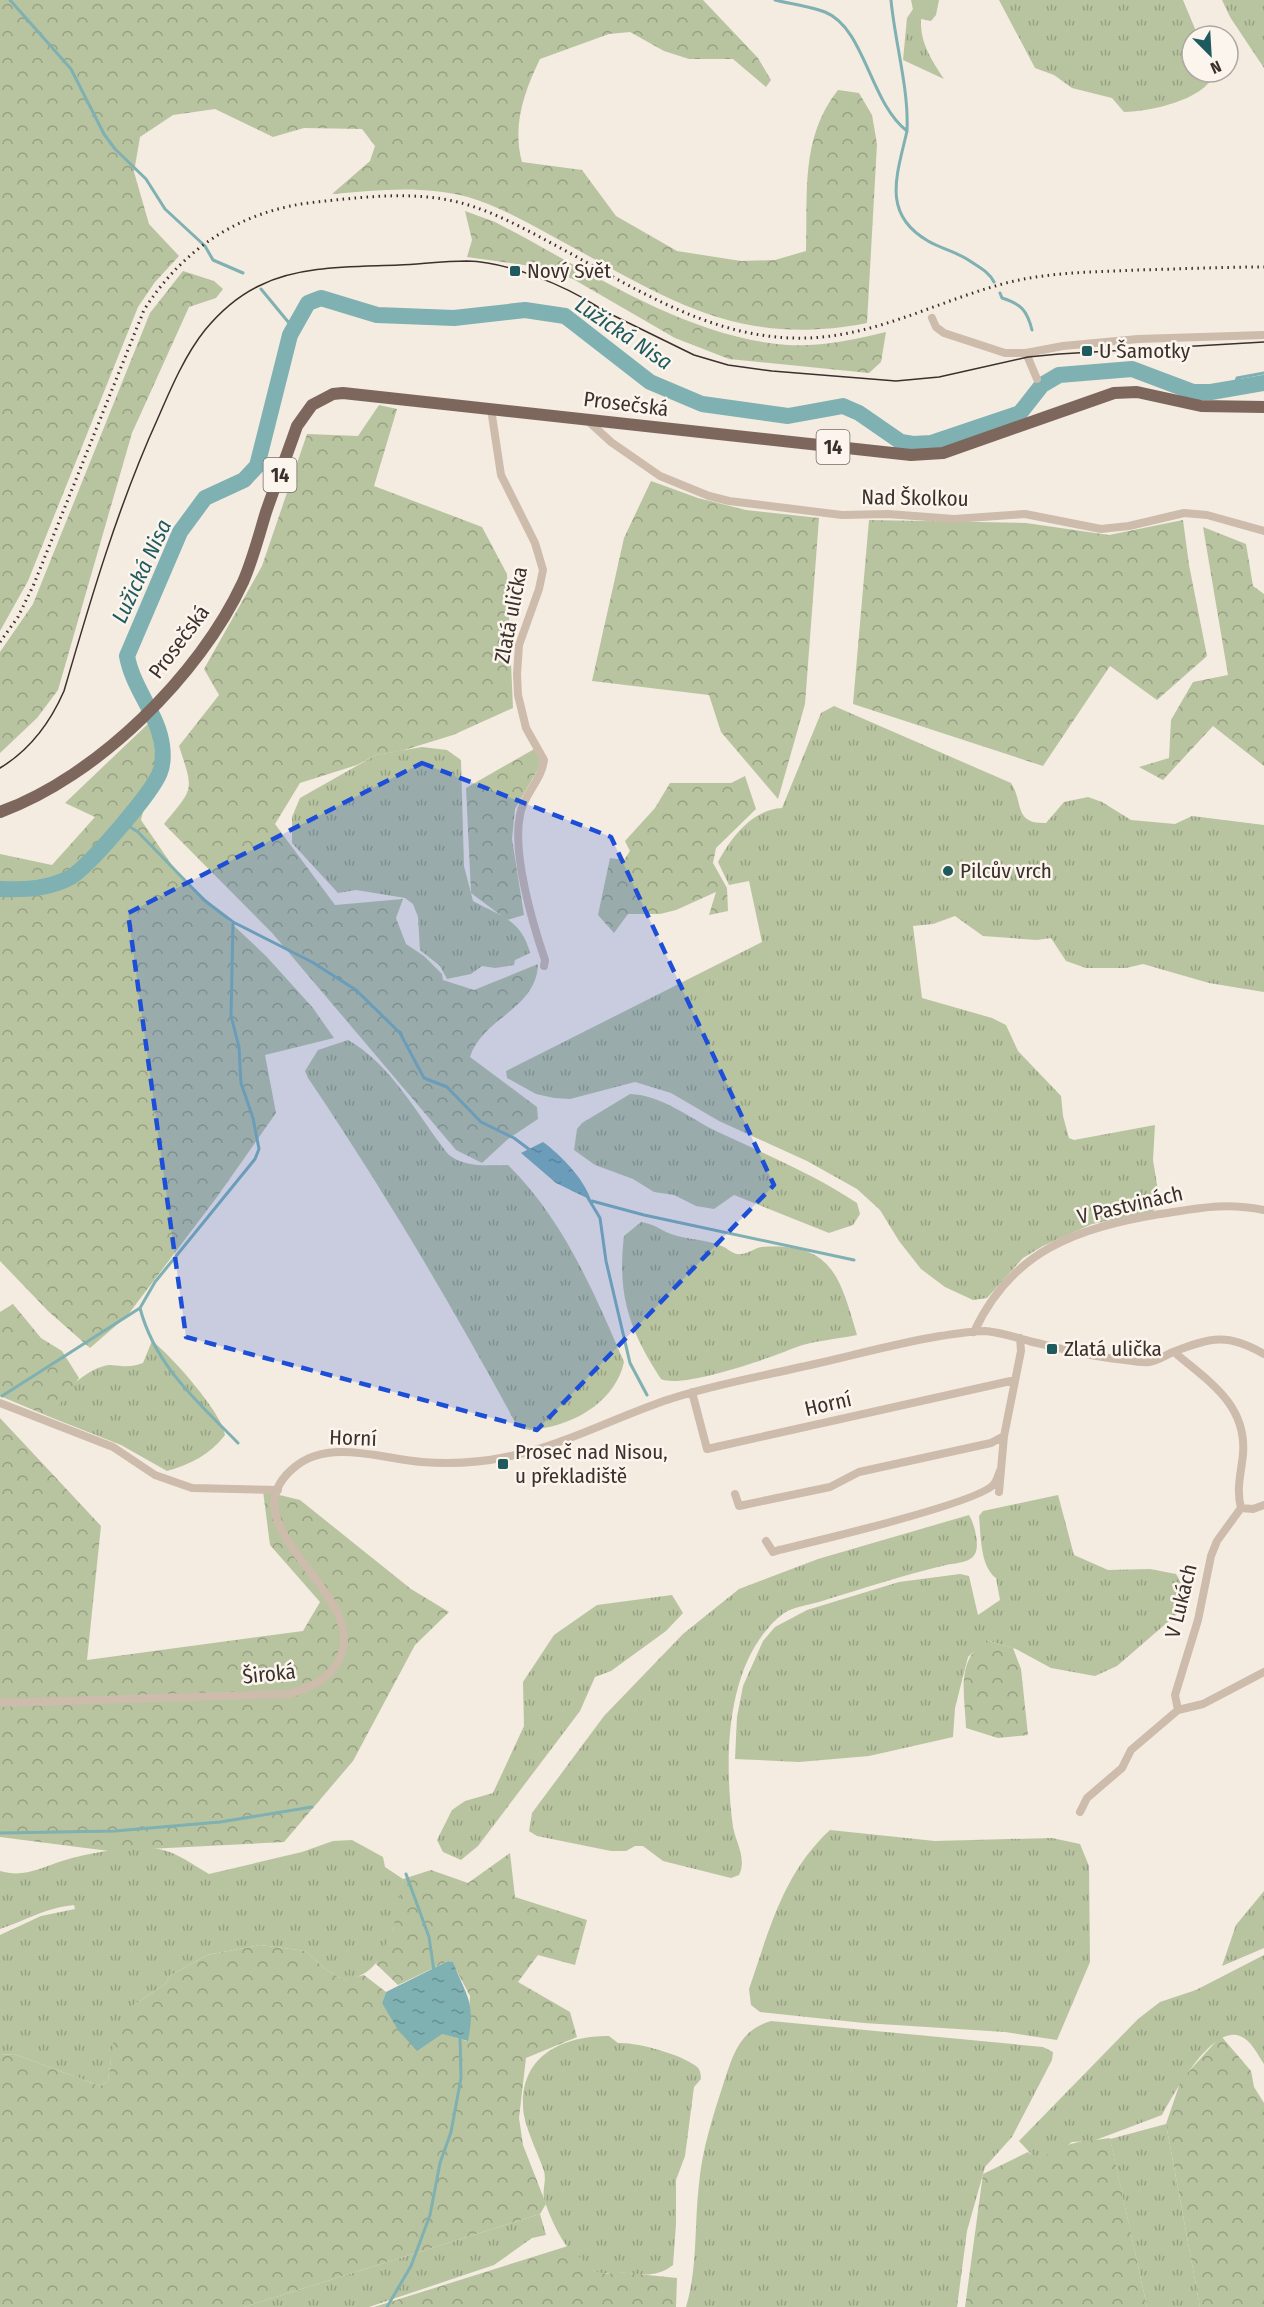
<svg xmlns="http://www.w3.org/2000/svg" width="1264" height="2307" font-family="'Fira Sans Condensed',sans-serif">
<defs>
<pattern id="grass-tufts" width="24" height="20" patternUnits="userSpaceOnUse" patternTransform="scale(1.5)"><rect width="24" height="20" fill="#b8c4a0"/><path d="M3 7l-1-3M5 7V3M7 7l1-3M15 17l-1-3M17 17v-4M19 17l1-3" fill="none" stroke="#97a083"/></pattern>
<pattern id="forest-crowns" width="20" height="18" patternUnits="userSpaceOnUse" patternTransform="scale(1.5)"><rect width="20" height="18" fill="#b8c4a0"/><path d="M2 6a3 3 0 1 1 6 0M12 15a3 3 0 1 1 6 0" fill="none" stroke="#97a083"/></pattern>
<pattern id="water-ripples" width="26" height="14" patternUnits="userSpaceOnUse" patternTransform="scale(1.5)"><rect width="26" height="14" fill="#7fb0b2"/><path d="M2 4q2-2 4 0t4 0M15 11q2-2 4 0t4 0" fill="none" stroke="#699091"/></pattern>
</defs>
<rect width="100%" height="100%" fill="#f4ebe1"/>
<path fill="url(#grass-tufts)" d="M911 0H939L936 15 931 21 921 19C920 43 931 59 944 79L903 60 907 18 913 9Z
M999 0H1183L1198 36H1192V72H1214L1215 74C1202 101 1151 111 1124 112L1112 98 1072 88 1054 75 1035 68Z
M1222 0H1264V68L1230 17Z
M834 706 1011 783C1024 803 1013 824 1046 823L1064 802 1088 797 1102 802 1131 820 1175 824 1192 816 1264 825V992L1209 983 1143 964 1126 968H1086L1066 961 1051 938 1037 940 983 936 955 916 933 924 913 926 922 998 992 1018 1006 1025 1018 1051 1061 1096 1063 1116 1069 1138 1074 1140 1155 1125 1153 1160 1159 1197 1153 1212 1092 1224 1043 1246 1023 1258 987 1298 973 1300 945 1287 921 1269 899 1241 880 1210 857 1189 807 1161 719 1121 671 1093 635 1082 570 1099 554 1098 536 1094 507 1078 506 1071 762 942 749 881 729 885 718 862C732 836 752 810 782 808L821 713Z
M422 747 447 750 461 760 464 866 473 901C500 916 522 920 530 953L515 960 514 965 495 968 482 966 471 974 447 979 440 966 420 950 418 917 413 904 405 898 356 890 338 893 292 843V817L300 798 376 755Z
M348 1040C391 1064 418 1116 448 1154 464 1168 487 1165 508 1165 563 1219 594 1292 624 1362 616 1399 579 1422 544 1428 532 1430 524 1433 515 1422 451 1304 383 1189 308 1078L305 1071 318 1050Z
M630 1094C662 1095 689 1118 718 1132 765 1154 813 1174 857 1203L860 1214 853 1225 829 1233 734 1195 714 1209 696 1206 674 1195 654 1192 633 1179 595 1165 574 1150 577 1129 582 1123Z
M641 1222C657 1225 658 1229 671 1234 688 1240 707 1239 724 1247 729 1250 734 1255 741 1254 748 1254 754 1248 762 1247 833 1242 840 1278 857 1335 837 1339 812 1341 794 1348 770 1358 682 1389 661 1379 629 1330 617 1294 624 1236Z
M152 1341C171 1355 223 1414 225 1435 211 1454 189 1465 167 1471L121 1445 50 1417C54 1397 90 1365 111 1365 123 1366 130 1368 143 1363Z
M1058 1495 1074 1555 1108 1570 1150 1569 1176 1574C1183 1586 1187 1594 1184 1608L1117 1666 1095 1676 1051 1668 1016 1649 986 1640 968 1657 955 1708 953 1737 869 1756 799 1762 735 1759 737 1717 743 1686 763 1641 775 1627 807 1610 899 1582 960 1574 969 1576 978 1615 1000 1600 996 1578C980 1566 981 1536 979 1516L983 1511Z
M969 1515C974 1523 980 1544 975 1554 970 1563 955 1563 946 1565 903 1575 861 1589 819 1602 808 1605 793 1607 784 1613 724 1659 724 1760 733 1827 736 1843 747 1859 739 1875L731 1878 663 1861 643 1846H635L626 1851H611L537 1836 529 1831 532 1813 604 1716 683 1634 739 1589 818 1559Z
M672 1595 683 1613 666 1631 611 1671 595 1677 580 1711 478 1846 461 1860 443 1852 437 1840 452 1810 465 1801 493 1793 524 1726 523 1682 554 1635 597 1605Z
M830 1830 935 1841 1052 1838 1080 1844 1089 1866 1090 1962 1057 2040 1005 2032 864 2023 760 2012 751 2005 749 1989C769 1931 783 1873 830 1830Z
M352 1840 383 1857 385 1867 403 1879C398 1915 390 1977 343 1980L324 1968 306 1951 260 1945 207 1955 171 1975 165 1984 134 2005 111 2059 108 2081 100 2086 14 2054 0 2055V1935L41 1916 75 1909 74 1905C45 1908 27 1920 0 1929V1871C24 1878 40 1868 62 1861 86 1853 140 1843 163 1850 179 1854 195 1866 209 1874L302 1852 333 1841Z
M1264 1891V1948L1222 1966 1236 1925Z
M1264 1955V2064C1258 2055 1251 2040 1240 2036 1212 2024 1173 2095 1162 2115L1093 2141 1072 2142 1058 2152 1040 2157 1033 2156 1019 2141 1138 2019 1160 2002 1196 1990Z
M771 2021 1043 2047 1053 2052 1052 2060 1012 2137 985 2167 967 2231 957 2307H686C698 2267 694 2226 699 2184 702 2149 713 2116 724 2082 733 2054 740 2030 771 2021Z
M609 2036 618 2043C637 2042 680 2054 696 2066 700 2069 701 2074 701 2079L694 2087 685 2156 676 2180V2224L673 2265C658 2277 643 2275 626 2273 615 2272 605 2276 594 2271 570 2260 553 2226 545 2202 541 2191 547 2182 544 2171 538 2153 523 2124 523 2106 521 2055 563 2036 609 2036Z
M1166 2124 1200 2307H1147L1110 2139Z
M540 2214 546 2235 532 2238 494 2265 369 2307H244Z"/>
<path fill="url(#forest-crowns)" d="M0 0H703L758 58 771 80 766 87 733 59H689L664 51 630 32 609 34 540 59C524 92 512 126 522 162L582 170 616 216 677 251 741 261 775 260 806 251C808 193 800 138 838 90L859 93 872 115 877 144 867 323C739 348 670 300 563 242 532 225 501 207 468 197 423 185 378 190 332 194L370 161 375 146 362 129 304 128 273 137 215 109 173 115 140 137 134 172 149 224 179 256 155 282 138 307 28 581 0 631Z
M465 211 495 222C586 269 684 337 787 345 820 347 854 340 886 332L881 362 869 373 729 359 675 338 573 279 538 267 467 257 472 240Z
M183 271 214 281 223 289 216 298 189 307 132 433 58 690 37 718 0 753V652L33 604 150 313Z
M379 405 397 409 374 486 482 527 507 574 513 708 453 735 401 751 376 755 357 765 300 783 275 824 335 905 403 899 396 918 406 944 424 956 442 974 443 980 474 990 538 964C537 1009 482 1018 470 1057L537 1107 538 1119 508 1139 482 1163 456 1150 273 934 164 824C194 787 194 792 179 746L219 695 204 669 262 566 307 434 358 436Z
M651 481 698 498 746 510 819 518 805 704 778 799 721 732 709 695 592 681 624 538Z
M869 520 1026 523 1109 535 1183 520 1189 565 1207 656 1157 700 1110 666 1043 766 853 704Z
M1203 527 1246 544 1253 586 1264 594V766L1213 726 1163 780 1139 767 1169 758 1171 720 1193 682 1228 675Z
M151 721 156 761 141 820 176 871 266 956 313 1008 334 1038 265 1055 276 1113 217 1197 127 1316 90 1348 48 1311 0 1261V854L52 865 95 817 65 803Z
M536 748 541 764 515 809 512 839 524 915 507 920 471 893 466 788Z
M745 776 756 809 716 848 713 863 727 888 728 911 709 915 716 892 676 910 660 914H628L614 933 598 915 610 858 624 860 630 851 625 841 655 808 670 783H731Z
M13 1304 41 1338 62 1351 79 1378 50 1417 0 1396V1312Z
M0 1418 101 1526 87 1660 303 1631 320 1602 270 1545 263 1491 300 1500 411 1589 449 1612 415 1645 353 1761 284 1842 109 1851 0 1837Z
M986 1640 1013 1648 1021 1669 1028 1735 998 1738 966 1728C965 1695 955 1661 986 1640Z
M510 1853 515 1897 587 1920 575 1965 538 1955 518 1982 570 2012 577 2037 526 2058 519 2118 523 2145 546 2204 540 2214 244 2307H0V2055L14 2054 100 2086 108 2081 114 2037 134 2005 165 1984 171 1975 207 1955 260 1945 306 1951 324 1968 343 1980 364 1975 386 1992 382 2003 443 2034 467 2041 470 1996 452 1962 448 1961 398 1985 376 1964 393 1930 403 1879 431 1870 468 1883Z
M1221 2036 1251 2071 1254 2087 1264 2103V2307H1200L1166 2124 1181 2080Z
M1110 2138 1147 2307H965L983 2174 1028 2152C1041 2163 1054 2150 1067 2145 1079 2141 1096 2140 1110 2138Z
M568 2246 594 2271 607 2274 618 2272 677 2278 676 2307H374Z"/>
<path fill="url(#water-ripples)" d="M543 1142C561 1155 584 1179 591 1200L556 1183 521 1153Z
M448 1961 453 1962C466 1996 476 2001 468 2041L442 2034 417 2051 398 2030 382 2003 386 1992Z"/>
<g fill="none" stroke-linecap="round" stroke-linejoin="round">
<path stroke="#7fb0b2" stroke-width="3" d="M10 0 71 69 104 134 115 149 146 179 165 209 205 246 213 260 243 273
M775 0C791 4 809 6 825 12 865 28 870 103 907 131 897 175 881 214 928 241 942 249 957 252 970 261 979 267 989 272 994 282
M891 0C895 43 909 89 907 131
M261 289 294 329
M1000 293 1002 298C1021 304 1027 310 1032 330
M1234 388 1237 378 1264 373
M124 823 138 832 204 900 233 922 312 962 356 990 400 1033 424 1078 447 1087 481 1122 514 1138 530 1150
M233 923 231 1016 239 1047 241 1083 253 1118 259 1149 255 1159 155 1282 140 1308C155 1366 198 1402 238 1443
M588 1198 600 1218 606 1261 630 1363 647 1395
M592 1201 644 1215 854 1260
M2 1396 140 1308
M0 1833 115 1831 220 1822 312 1807
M406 1874 429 1937 434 1971
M387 2307 411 2266 430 2215 440 2163 451 2132 461 2078 460 2037"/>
<path stroke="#7fb0b2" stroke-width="16" d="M0 889C25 890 49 889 71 877 89 866 153 792 160 772 163 765 163 753 162 745 158 714 133 689 127 656L180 532 205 498 244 480 257 466 290 335 308 303 321 298 377 315 454 318 525 310 565 316 650 382 702 404 788 416 843 406 859 413 901 442 913 444 931 443 1020 413 1042 385 1059 375 1132 369 1193 392H1211L1264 383"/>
<path stroke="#cdbbac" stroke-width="8" d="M932 318 936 327 944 333 1005 353H1026L1063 346 1138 339 1264 335
M1026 353 1037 379
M491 409 501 475 535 543 543 570 539 589 519 645 517 674 518 695 526 728 544 760C542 780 523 795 520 815 512 853 532 922 545 960L544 966
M587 420 611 442 660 476 709 496 729 501 842 515 888 514 954 519 1025 514 1101 529 1129 526 1184 513 1207 515 1264 531
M974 1332C1012 1250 1077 1228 1160 1214 1199 1208 1225 1202 1264 1210
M1174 1352C1208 1381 1247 1404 1243 1454 1241 1474 1236 1489 1241 1508L1217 1541 1211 1556 1198 1620 1175 1695 1178 1710
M692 1392 707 1449 1015 1380
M0 1403 113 1447 155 1475 192 1488 278 1490
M999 1492 1004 1436 1021 1351 1020 1338
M735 1494 739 1506 830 1487 859 1472 991 1443 1004 1436
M1241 1508 1253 1509 1264 1505
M766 1541 773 1552 779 1550C812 1542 980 1503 994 1484 997 1481 998 1475 1000 1471
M0 1703 289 1694C311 1687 330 1679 340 1658 370 1592 220 1525 296 1466 330 1439 383 1459 422 1462 450 1464 478 1463 506 1457 563 1446 615 1417 670 1399 712 1385 758 1377 801 1367 847 1357 893 1344 940 1336 954 1334 971 1331 985 1331 999 1332 1015 1337 1029 1341 1058 1348 1087 1356 1117 1359 1127 1360 1140 1363 1149 1362 1157 1361 1166 1355 1173 1352 1211 1337 1228 1333 1264 1354
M1080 1812 1087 1798 1122 1768 1131 1750 1178 1710 1203 1704 1264 1672"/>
<path stroke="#7d675c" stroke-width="12" d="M0 812C97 777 200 675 243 582 253 559 259 535 266 512 276 483 287 455 297 426L312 405 333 394 343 393 911 455 943 453 1114 393 1137 392 1201 406 1264 407"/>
<path stroke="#3b302b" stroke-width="1.5" d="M590 304 694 355 728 365 772 371 896 381 939 377 1028 357 1059 354 1264 342
M0 768C30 750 50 723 64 691 91 598 118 506 158 418 171 388 185 355 205 330 220 312 239 295 261 285 301 265 355 267 399 265 421 264 444 261 467 261 508 262 564 285 598 307"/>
<path stroke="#3b302b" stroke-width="3" stroke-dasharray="1.5 4.5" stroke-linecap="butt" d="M0 642 18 617 34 584 144 310C184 247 242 210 316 202 365 197 417 190 465 204 496 213 525 229 553 244 628 284 704 335 791 338 869 341 933 302 1006 283 1049 272 1094 272 1138 270 1180 269 1222 267 1264 267"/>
</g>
<path fill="#1d4ed8" fill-opacity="0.2" stroke="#1d4ed8" stroke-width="4.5" stroke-dasharray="12 8" stroke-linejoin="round" d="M422 763 611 837 774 1185 537 1430 186 1337 128 913Z"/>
<g fill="#1f5a5e" stroke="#fbf5ee" stroke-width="2">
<rect x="509" y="265" width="12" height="12" rx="3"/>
<rect x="1081" y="345" width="12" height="12" rx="3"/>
<circle cx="948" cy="871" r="6"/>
<rect x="1046" y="1343" width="12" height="12" rx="3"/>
<rect x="497" y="1458" width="12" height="12" rx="3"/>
</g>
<g text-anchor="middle" stroke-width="5" stroke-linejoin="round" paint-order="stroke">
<g fill="#fbf5ee" stroke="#756b66" stroke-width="1.5">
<rect x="816.5" y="430" width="33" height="34" rx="4.5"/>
<rect x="263.5" y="458" width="33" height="34" rx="4.5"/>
</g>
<g font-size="20" font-weight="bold" fill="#3b302b">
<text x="833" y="454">14</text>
<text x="280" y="482">14</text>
</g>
<g font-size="21" fill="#3b302b" stroke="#fbf5ee" text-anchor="start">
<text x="527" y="278">Nový Svět</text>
<text x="1099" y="358">U Šamotky</text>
<text x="960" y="878">Pilcův vrch</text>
<text x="1064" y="1356">Zlatá ulička</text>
<text x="515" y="1459">Proseč nad Nisou,<tspan x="515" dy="24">u překladiště</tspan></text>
</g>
<g font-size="21" fill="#3b302b" stroke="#fbf5ee">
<text transform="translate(626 404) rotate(7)" y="7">Prosečská</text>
<text transform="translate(915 498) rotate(1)" y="7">Nad Školkou</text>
<text transform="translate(511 615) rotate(-79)" y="7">Zlatá ulička</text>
<text transform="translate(179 642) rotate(-53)" y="7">Prosečská</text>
<text transform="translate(1130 1205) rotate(-13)" y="7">V Pastvinách</text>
<text transform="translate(828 1404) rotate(-13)" y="7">Horní</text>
<text transform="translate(353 1438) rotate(2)" y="7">Horní</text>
<text transform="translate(1181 1601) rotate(-76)" y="7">V Lukách</text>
<text transform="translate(269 1674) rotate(-6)" y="7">Široká</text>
</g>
<g font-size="22" font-style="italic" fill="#1f5a5e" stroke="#fbf5ee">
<text transform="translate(624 333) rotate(34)" y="8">Lužická Nisa</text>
<text transform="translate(141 571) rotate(-65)" y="8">Lužická Nisa</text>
</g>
</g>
<g transform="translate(1210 54) rotate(156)"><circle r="28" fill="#fbf5ee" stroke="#aea6a0" stroke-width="1.5"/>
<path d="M0-4.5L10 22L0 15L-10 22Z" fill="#1f5a5e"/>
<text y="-9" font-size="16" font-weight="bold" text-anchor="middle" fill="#3b302b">N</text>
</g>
</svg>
